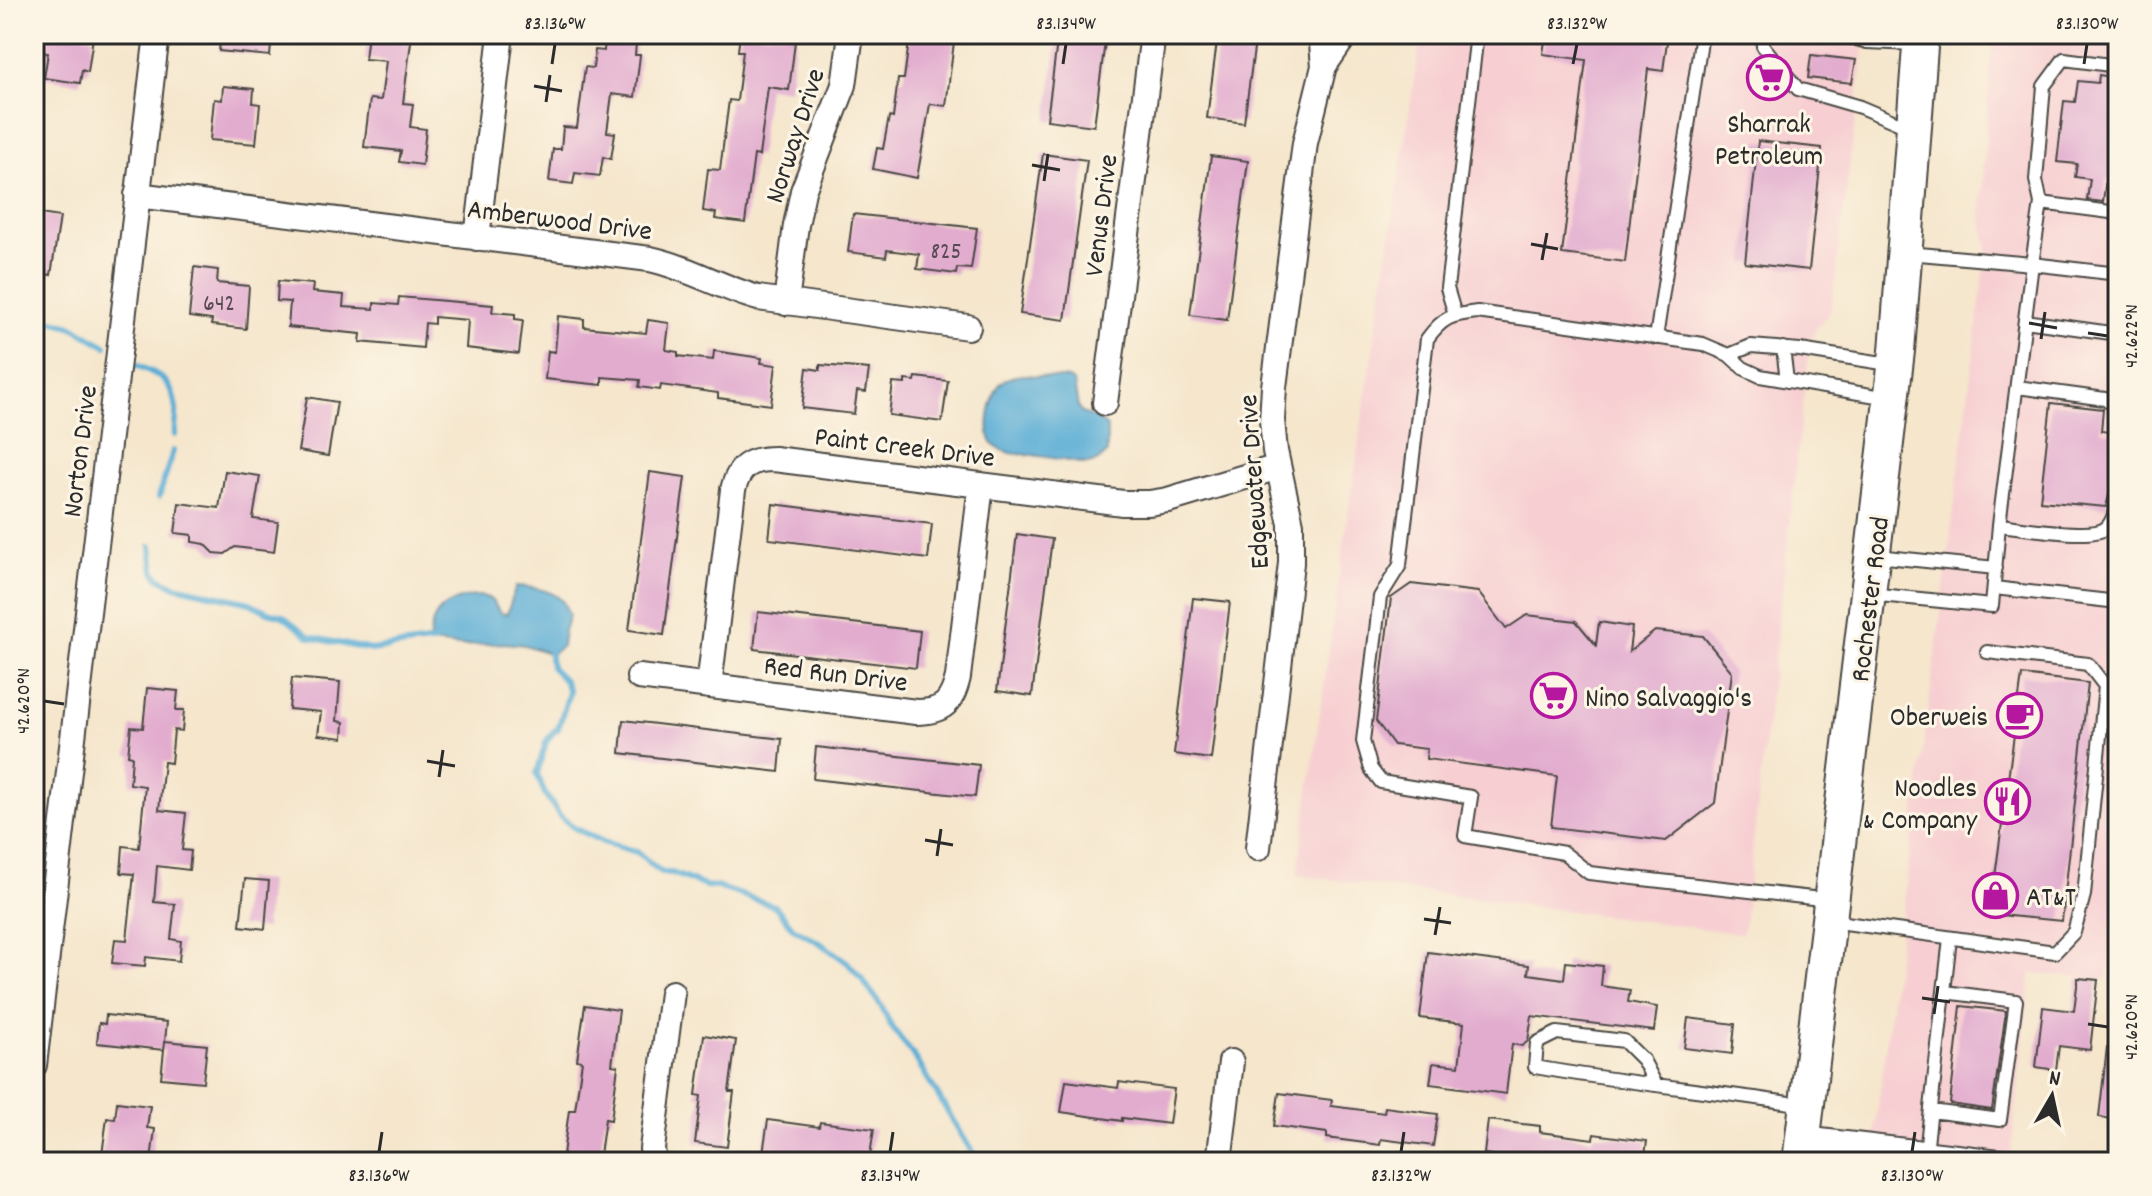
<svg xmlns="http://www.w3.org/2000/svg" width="2152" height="1196" font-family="Dekko,sans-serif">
<rect width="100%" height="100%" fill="#fcf5e5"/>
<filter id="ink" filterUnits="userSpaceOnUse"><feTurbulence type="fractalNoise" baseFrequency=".0125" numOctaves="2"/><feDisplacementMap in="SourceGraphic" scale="16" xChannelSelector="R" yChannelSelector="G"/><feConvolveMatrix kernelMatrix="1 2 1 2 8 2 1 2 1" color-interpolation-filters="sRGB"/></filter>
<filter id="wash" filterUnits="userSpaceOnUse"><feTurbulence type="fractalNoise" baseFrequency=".006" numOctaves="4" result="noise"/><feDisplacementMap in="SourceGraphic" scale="32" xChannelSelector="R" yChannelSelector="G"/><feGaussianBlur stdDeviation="1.8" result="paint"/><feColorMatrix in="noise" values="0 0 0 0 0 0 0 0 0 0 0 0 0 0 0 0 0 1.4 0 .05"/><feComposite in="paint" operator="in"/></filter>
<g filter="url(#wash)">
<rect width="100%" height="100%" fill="#f5e6cc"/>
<path fill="#f7cfd2" d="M1421 34H1866L1831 311 1818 326 1810 342 1743 934 1297 875 1348 514Z
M1992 34H2118V884L2108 979 2031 973 2010 1162H1871L1987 248 1981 214Z"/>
<path fill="#5baed6" stroke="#436c80" stroke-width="2" d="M1024 375 1069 379 1074 383 1078 407 1082 413 1096 418 1107 427V453L1098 461 1088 464C1072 462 1055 458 1039 456 1025 453 1009 456 996 447 982 437 990 395 1001 383 1007 377 1016 376 1024 375Z
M516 586C531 587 554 590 563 602 566 606 567 611 569 615L564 631 562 646 551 654 525 645 504 643 461 646 430 643C429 634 432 619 439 612 448 601 474 592 488 598 493 600 497 608 500 613L507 614Z"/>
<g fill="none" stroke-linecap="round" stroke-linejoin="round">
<path stroke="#5baed6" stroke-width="6" d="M34 316 71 326 106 346
M137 365C161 376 172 380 176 409 177 417 174 426 175 435
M159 497 173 451
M151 546 154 571 159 578 175 586 250 603 268 612 283 616 310 637 371 650 436 641
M549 647 551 667 564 680 569 691 568 696 558 729 554 731 546 742 537 774 545 794 560 816 573 827 603 842 637 852 662 873H672L705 886 717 887 775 906 793 928 820 943 847 962 862 979 881 1006 891 1026 916 1059 978 1162"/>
</g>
<g id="blocks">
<path fill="#e2accf" d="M36 34H74L93 37 88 72 82 70 80 83 44 78 48 53 34 51Z
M221 34H272L270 56 219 51Z
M368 34H412L403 103 413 104 410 127 426 129 422 165 399 162 401 151 364 147 370 99 381 100 386 61 365 59Z
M740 34H796L789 90 768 87 759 156 754 155 745 223 715 219 716 213 703 211 708 169 720 170 729 100 737 101 743 51H738Z
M910 34H955L946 106 930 104 917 178 873 169 877 148 883 149 889 117 893 118 898 79H904Z
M1058 34H1106L1094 126 1047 120Z
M1218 34H1256L1244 123 1207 118Z
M1546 34H1668L1663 71 1648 69 1625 262 1562 254 1586 60 1543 54Z
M605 39 636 43 635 55H640L635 97 612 94 607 132 615 133 611 159 603 157 600 176 575 173 573 184 549 181 553 149H561L563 127 577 128 585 67 593 68 595 50 604 51Z
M1811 55 1856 60 1852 83 1808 78Z
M1767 65 1782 84 1769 96 1753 77Z
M2099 75 2118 78V180L2106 179 2103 202 2087 200 2090 179 2075 177 2077 164 2057 162 2064 101 2075 102 2078 81 2098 83Z
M223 86 254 89 253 103 260 104 256 144 210 140 214 99 222 100Z
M1758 141 1822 148 1809 270 1745 263Z
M1043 154 1087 160 1065 320 1020 314Z
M1211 156 1248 161 1227 320 1190 315Z
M34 213 60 217 51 275 34 272Z
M853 214 977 228 971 269 957 268 956 274 917 269 919 254 887 250 886 257 848 252Z
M194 267 218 270 217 283 249 286 246 329 211 325 212 320 189 317Z
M278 281 313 284 312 292 344 295 343 307 374 309V303L398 305 399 297 493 305 492 312 515 314V319L523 320 519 354 466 348 468 320 434 317V324L425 323 423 348 360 342 361 334 288 327 290 302 277 301Z
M558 316 584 319V327L646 333 648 320 669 323 666 350 678 352V356L713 360 714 351 762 358 761 363 776 365 771 405 718 398V393L661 385 660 390 639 387 640 380 602 377V385L545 379 548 351 555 352Z
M820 365 869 369 866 392 857 391 854 414 802 408 807 368 820 370Z
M916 377 948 381 942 422 889 415 893 383 905 384V380L915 381Z
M307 397 337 402 328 456 298 451Z
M2051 403 2103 409 2101 431 2117 433 2111 487 2106 507 2040 501Z
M225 471 260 476 253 519 278 522 274 552 235 547 225 554 214 553 205 544 192 542V535L175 533 179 503 219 508Z
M650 472 685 477 664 635 629 630Z
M773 504 932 524 928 559 769 539Z
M1017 534 1052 539 1032 696 997 691Z
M1411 584 1478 592 1506 629 1527 615 1576 621 1596 645 1599 622 1632 627 1629 652 1655 631 1703 636 1732 672 1715 803 1666 841 1551 827 1557 776 1426 759 1427 749 1394 745 1376 721 1391 598Z
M1193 598 1230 602 1211 759 1174 754Z
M758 612 920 631 916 668 754 649Z
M2022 675 2088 683 2062 921 1990 914Z
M292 678 340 682 337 721 344 722 343 738 318 735 321 712 289 709Z
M147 688 178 691 176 710H184L182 731 174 730 171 763 164 762 159 810 186 813 182 850 191 851 189 870 157 866 154 902 175 904 171 939 181 941 179 961 146 957 145 966 112 963 115 939 127 940 134 874 121 873 123 846 139 848 145 786 130 784 132 756 128 755 131 727 143 728Z
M623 720 782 739 779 772 620 753Z
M816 747 979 765 975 797 813 779Z
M245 879 269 881 265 929 240 926Z
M1428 952 1529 965 1528 974 1564 979 1566 962 1603 966 1601 986 1630 990 1628 1002 1657 1007 1654 1031 1532 1016 1528 1041 1522 1046 1512 1044 1506 1094 1430 1084 1433 1063 1459 1066 1464 1023 1420 1018Z
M2078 978 2098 980 2090 1050 2059 1046 2056 1070 2036 1067 2043 1007 2074 1011Z
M585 1005 619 1010 612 1065 618 1066 611 1120 605 1119 599 1162H562L569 1110H575L582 1061 577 1060Z
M1961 1006 2006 1011 1992 1110 1950 1104Z
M106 1015 167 1022 164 1050 97 1043 99 1023 105 1024Z
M1688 1018 1735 1024 1732 1054 1684 1048Z
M704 1035 736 1040 729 1092H734L727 1147 695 1143 701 1096 696 1095Z
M165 1041 207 1045 203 1082 161 1078Z
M2107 1047H2118V1120L2099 1117Z
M1066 1081 1118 1088 1119 1082 1174 1089 1169 1124 1122 1118V1121L1061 1112Z
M1279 1093 1332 1100 1331 1106 1384 1113 1385 1107 1438 1114 1433 1146 1381 1139 1380 1145 1327 1138V1133L1274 1126Z
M117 1102 150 1106 147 1128 155 1129 151 1160 137 1159 136 1162H101L107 1118 115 1119Z
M768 1120 819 1127 820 1122 874 1129 869 1162 826 1156V1162L763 1153Z
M1488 1120 1540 1126V1132L1593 1139 1594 1134 1647 1141 1644 1162H1541L1484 1154Z"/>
</g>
</g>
<g filter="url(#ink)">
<use href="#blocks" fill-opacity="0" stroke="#494743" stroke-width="2"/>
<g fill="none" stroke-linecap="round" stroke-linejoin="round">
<defs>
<path id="lane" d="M1762 34 1763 46 1798 89 1860 107 1912 129
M1838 34 1867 42 1917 44
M2041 203 2036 180 2044 86 2064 59 2118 66
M2118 213 2041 203 2032 264 2118 274
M1455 315 1447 288 1477 34
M2025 321 2118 334
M1656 338 1702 34
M1783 348 1787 381
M1729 355 1751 346 1800 350 1895 365
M2017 387 2105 399 2118 408
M1999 525C2020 527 2093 540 2106 528 2115 520 2116 505 2118 493
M1876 556 1996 568
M1994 588 2118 602
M1869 594 1992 606 1999 525 2032 264 1908 253
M1830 900 1589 873 1564 853 1465 836 1471 797 1381 782 1371 769 1363 741 1380 597 1400 565 1427 339C1443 317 1451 315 1477 312L1703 344 1729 355 1743 368 1760 376 1888 398
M1831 921 2055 952 2074 932 2084 895 2105 686 2088 664 1987 652
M1656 1085 1643 1060 1624 1041 1557 1033 1537 1043 1535 1067C1624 1083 1714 1091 1803 1105
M1931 1111 2000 1120 2016 1001 1945 992
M1926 1153 1950 938"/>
<path id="street" d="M1321 34 1324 66 1346 34
M137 195 650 259C688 267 721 288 758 298L968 327
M477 238 501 34
M786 303 796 225 803 191 844 85 851 34
M1105 403 1153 34
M639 677 916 712C943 712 952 703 958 677L981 485
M709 686 733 490C739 466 750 459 774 459L1123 503H1149L1168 500 1278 467
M1258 848 1291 563V524L1275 451 1272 420 1274 387 1305 143 1324 66
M34 1065 157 34
M1803 1139 1999 1162
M654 1162 652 1149 672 993
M1219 1162 1231 1062"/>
<path id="secondary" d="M1800 1162 1897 351 1921 34"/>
</defs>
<use href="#lane" stroke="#494743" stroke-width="16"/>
<use href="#street" stroke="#494743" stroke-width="28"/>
<use href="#secondary" stroke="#494743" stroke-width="38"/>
<use href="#lane" stroke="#fff" stroke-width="12"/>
<use href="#street" stroke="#fff" stroke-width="24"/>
<use href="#secondary" stroke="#fff" stroke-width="34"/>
</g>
</g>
<path fill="none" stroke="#2b2b2b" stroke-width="3" d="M552 64 555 44M1063 64 1066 44M1573 64 1577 44M2084 64 2087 44M534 86 562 91M546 102 550 75M1032 165 1060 170M1044 181 1048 154M1531 244 1558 249M1542 260 1547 233M2029 323 2057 328M2088 333 2108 336M2041 339 2045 312M44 701 64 704M427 761 455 766M439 777 443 750M925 840 953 845M937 856 941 829M1424 919 1451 923M1435 935 1440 907M1922 998 1950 1002M1934 1014 1938 986M2088 1024 2108 1027M379 1152 382 1132M890 1152 893 1132M1401 1152 1404 1132M1912 1152 1915 1132"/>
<defs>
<symbol id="supermarket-ring" viewBox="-11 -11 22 22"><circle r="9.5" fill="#fcf5e5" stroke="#b5179e" stroke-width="1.5"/><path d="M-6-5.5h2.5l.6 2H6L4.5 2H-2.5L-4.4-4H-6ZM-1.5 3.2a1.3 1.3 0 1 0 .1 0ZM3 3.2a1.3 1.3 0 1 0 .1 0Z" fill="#b5179e"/></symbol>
<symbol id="cafe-ring" viewBox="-11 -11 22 22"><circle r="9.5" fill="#fcf5e5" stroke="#b5179e" stroke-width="1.5"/><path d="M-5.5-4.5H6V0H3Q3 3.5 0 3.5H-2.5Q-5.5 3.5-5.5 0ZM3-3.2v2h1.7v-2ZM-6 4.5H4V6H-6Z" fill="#b5179e"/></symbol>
<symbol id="restaurant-ring" viewBox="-11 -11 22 22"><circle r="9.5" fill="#fcf5e5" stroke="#b5179e" stroke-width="1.5"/><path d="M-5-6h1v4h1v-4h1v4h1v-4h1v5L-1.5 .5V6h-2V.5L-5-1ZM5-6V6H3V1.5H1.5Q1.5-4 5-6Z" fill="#b5179e"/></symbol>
<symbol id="shop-ring" viewBox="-11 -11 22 22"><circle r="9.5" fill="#fcf5e5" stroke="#b5179e" stroke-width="1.5"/><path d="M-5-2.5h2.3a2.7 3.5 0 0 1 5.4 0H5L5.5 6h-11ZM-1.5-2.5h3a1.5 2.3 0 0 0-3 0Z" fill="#b5179e"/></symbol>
</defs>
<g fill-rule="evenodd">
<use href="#supermarket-ring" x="1744" y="52" width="51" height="51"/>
<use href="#supermarket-ring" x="1528" y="670" width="51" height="51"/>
<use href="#cafe-ring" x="1994" y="690" width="51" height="51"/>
<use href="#restaurant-ring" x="1982" y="776" width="51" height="51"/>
<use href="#shop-ring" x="1970" y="870" width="51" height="51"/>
</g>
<g text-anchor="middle" stroke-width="6" stroke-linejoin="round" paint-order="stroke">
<g font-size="24" fill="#594b54">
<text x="946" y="258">825</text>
<text x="219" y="310">642</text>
</g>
<g font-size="28" fill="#2b2b2b" stroke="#fcf5e5" text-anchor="start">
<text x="1769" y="132" text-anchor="middle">Sharrak<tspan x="1769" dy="32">Petroleum</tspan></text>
<text x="1585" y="706">Nino Salvaggio's</text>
<text x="1988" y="725" text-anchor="end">Oberweis</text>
<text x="1977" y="796" text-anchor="end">Noodles<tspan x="1977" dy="32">&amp; Company</tspan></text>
<text x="2026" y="905">AT&amp;T</text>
</g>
<g font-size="28" fill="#2b2b2b" stroke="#fcf5e5">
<text transform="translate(793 135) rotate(-72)" y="10">Norway Drive</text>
<text transform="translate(1099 215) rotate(-83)" y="10">Venus Drive</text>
<text transform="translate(560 218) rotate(7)" y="10">Amberwood Drive</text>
<text transform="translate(905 445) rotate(7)" y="10">Paint Creek Drive</text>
<text transform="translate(78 451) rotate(-83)" y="10">Norton Drive</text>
<text transform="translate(1252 482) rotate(-94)" y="10">Edgewater Drive</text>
<text transform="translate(1868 599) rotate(-83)" y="10">Rochester Road</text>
<text transform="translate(836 672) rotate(7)" y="10">Red Run Drive</text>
</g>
</g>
<rect width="2152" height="1196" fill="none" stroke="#fcf5e5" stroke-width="88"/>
<g transform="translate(2052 1096) rotate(9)" stroke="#fcf5e5" stroke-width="6" paint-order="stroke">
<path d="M0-6L14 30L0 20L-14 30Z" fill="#2b2b2b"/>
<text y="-12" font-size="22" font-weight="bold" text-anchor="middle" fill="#2b2b2b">N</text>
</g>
<rect x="44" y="44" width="2064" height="1108" fill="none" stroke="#2b2b2b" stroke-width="3"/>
<g font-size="20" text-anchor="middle" fill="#2b2b2b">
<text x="555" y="29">83.136°W</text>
<text x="1066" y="29">83.134°W</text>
<text x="1577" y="29">83.132°W</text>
<text x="2087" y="29">83.130°W</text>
<text transform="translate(2130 336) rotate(-90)" y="7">42.622°N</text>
<text transform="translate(22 701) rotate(-90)" y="7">42.620°N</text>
<text transform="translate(2130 1027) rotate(-90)" y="7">42.620°N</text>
<text x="379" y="1181">83.136°W</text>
<text x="890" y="1181">83.134°W</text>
<text x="1401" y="1181">83.132°W</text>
<text x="1912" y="1181">83.130°W</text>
</g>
</svg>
